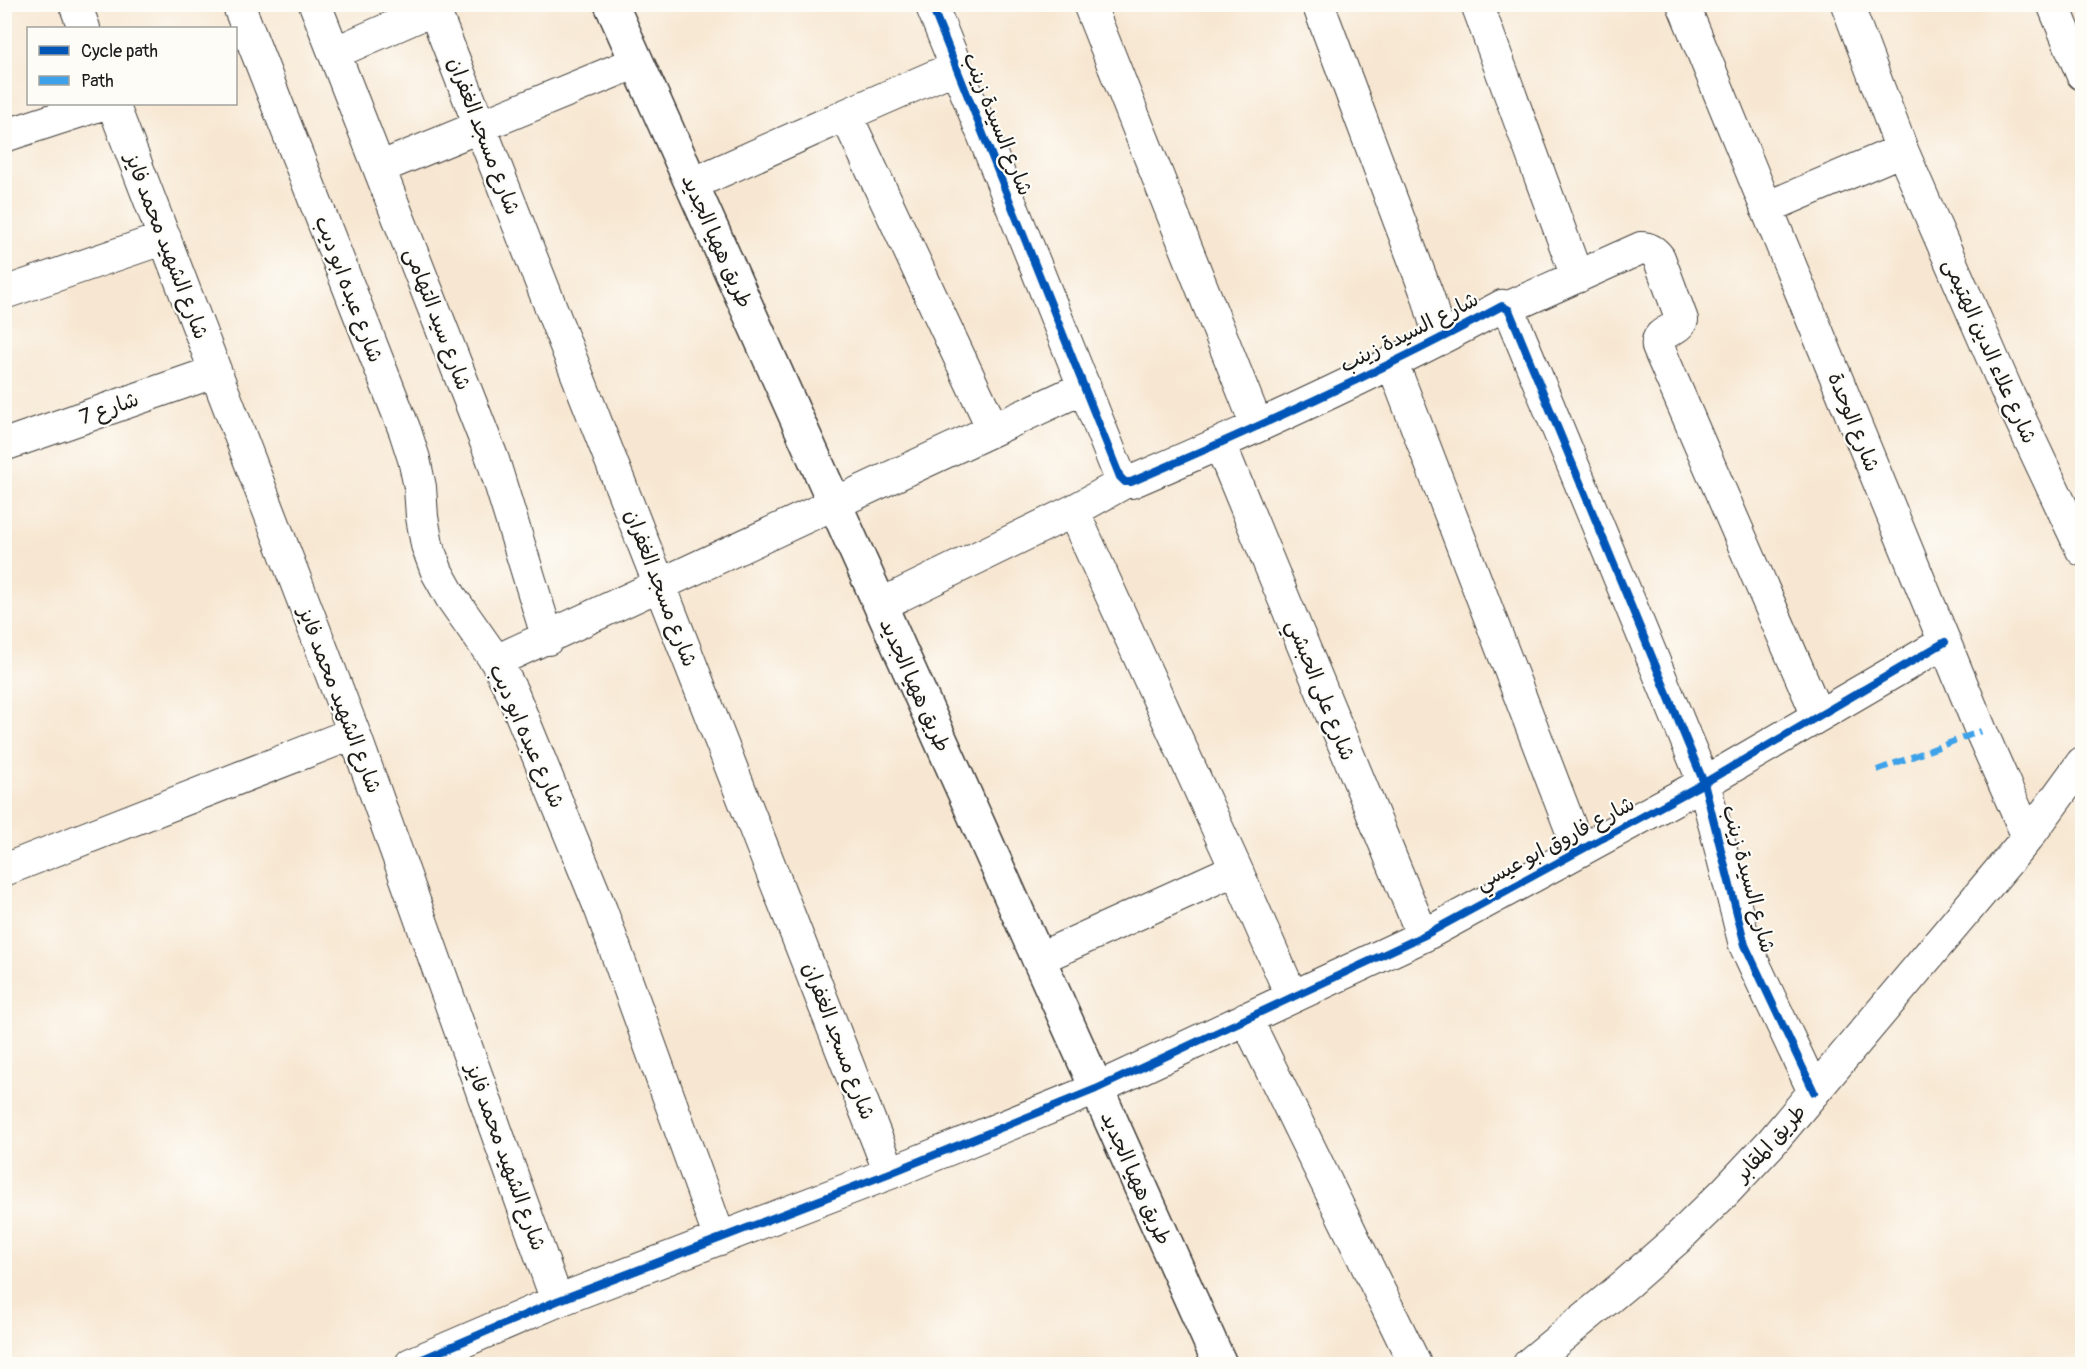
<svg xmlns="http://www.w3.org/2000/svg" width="2087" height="1369" font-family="Pangolin,'Playpen Sans Arabic',sans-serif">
<rect width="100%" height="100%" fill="#fdfcf7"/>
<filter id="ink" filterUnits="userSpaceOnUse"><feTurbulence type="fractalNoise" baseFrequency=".0167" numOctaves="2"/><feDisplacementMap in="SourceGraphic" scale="12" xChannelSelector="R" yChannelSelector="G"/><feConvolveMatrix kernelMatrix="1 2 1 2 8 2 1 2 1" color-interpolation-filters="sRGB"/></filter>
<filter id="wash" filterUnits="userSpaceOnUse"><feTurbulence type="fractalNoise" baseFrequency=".008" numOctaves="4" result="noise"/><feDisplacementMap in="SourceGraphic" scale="24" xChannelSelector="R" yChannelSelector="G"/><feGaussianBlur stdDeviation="1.35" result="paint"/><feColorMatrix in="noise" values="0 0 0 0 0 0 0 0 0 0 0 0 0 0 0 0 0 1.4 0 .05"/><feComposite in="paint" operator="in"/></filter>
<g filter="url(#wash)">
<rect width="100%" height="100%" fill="#f7e7d2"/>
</g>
<g filter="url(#ink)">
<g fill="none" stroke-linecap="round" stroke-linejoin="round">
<defs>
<path id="street" d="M75 4 84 28
M238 4 405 431 414 459 420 487 422 517 427 545 437 572 451 597 496 661 512 692 601 910 720 1239
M315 4 493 460 548 639
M432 4 890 1173
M931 4 1120 477 1125 482H1131C1257 428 1382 371 1502 306L1509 310 1704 783 1745 945 1814 1092
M1089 4 1257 426
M1318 4 1428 297 1440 339
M1477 4 1577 277
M1683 4 1981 731 2028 837
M1847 4 1902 150 2006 389 2082 550
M2053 4 2082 74
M334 53 434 9
M113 104 354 733 557 1301
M846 115 956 67
M4 136 102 104
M379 168 637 62
M692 184 846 115 993 429
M1766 208 1902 150
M4 293 165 238
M1507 308 1641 248C1649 248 1654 251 1659 258L1682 320C1676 333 1655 330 1658 347L1818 716
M1392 362 1579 850
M1220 444 1423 936
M4 445 214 372
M1073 511 1236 869 1292 997
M880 605 1073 511 1125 482
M496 661 1085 387
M4 870 354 733
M1038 959 1236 869
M1246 1018 1415 1364
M411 1364 557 1301 890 1173 1096 1089 1423 936 1704 783 1945 642
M1529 1364 1627 1283 1677 1239 1725 1192 1771 1143 2028 837 2082 763"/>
<path id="primary" d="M611 4 1220 1364"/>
</defs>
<use href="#street" stroke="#3d3a37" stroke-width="34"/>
<use href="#primary" stroke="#3d3a37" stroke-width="36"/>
<use href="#street" stroke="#fff" stroke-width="32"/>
<use href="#primary" stroke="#fff" stroke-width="33"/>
<path stroke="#3da2ea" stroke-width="6" stroke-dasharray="12 6" stroke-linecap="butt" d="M1877 770 1981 731"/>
<defs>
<path id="cycleway" d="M931 4 1120 477 1125 482H1131C1257 428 1382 371 1502 306L1509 310 1704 783 1745 945 1814 1092
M411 1364 557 1301 890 1173 1096 1089 1423 936 1704 783 1945 642"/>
</defs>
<use href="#cycleway" stroke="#fdfcf7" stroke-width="11"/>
<use href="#cycleway" stroke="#0057b8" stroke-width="8"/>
</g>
</g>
<g text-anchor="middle" stroke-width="4.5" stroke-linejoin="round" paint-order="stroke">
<g font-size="21" fill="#1c1c1c" stroke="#fdfcf7">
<text transform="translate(998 124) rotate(68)" y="7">شارع السيدة زينب</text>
<text transform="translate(484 136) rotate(69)" y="7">شارع مسجد الغفران</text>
<text transform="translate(717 241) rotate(66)" y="7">طريق ههيا الجديد</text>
<text transform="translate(167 246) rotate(69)" y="7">شارع الشهيد محمد فايز</text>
<text transform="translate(349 289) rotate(69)" y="7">شارع عبده ابو ديب</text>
<text transform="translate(438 319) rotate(69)" y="7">شارع سيد التهامى</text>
<text transform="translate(1409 332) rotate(-27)" y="7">شارع السيدة زينب</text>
<text transform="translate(1990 351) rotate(66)" y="7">شارع علاء الدين الهتيمى</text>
<text transform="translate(109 408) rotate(-19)" y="7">شارع 7</text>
<text transform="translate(1854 422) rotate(68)" y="7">شارع الوحدة</text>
<text transform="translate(661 588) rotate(69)" y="7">شارع مسجد الغفران</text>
<text transform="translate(915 685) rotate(66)" y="7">طريق ههيا الجديد</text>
<text transform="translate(1321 690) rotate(68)" y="7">شارع على الحبشي</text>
<text transform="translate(340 700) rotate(69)" y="7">شارع الشهيد محمد فايز</text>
<text transform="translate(527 736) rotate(66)" y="7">شارع عبده ابو ديب</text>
<text transform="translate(1555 843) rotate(-28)" y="7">شارع فاروق ابو عيسي</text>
<text transform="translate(1749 879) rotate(75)" y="7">شارع السيدة زينب</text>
<text transform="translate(839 1041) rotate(69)" y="7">شارع مسجد الغفران</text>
<text transform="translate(1770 1143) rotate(-48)" y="7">طريق المقابر</text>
<text transform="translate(506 1157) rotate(70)" y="7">شارع الشهيد محمد فايز</text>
<text transform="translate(1136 1178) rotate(66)" y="7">طريق ههيا الجديد</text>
</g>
</g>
<rect width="2087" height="1369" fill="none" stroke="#fdfcf7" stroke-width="24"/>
<rect x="27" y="27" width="210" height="78" fill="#fdfcf7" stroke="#a3a29f" stroke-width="1.5"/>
<rect x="39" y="46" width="30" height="9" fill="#0057b8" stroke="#a3a29f" stroke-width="1.5"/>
<text x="81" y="57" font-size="18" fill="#1c1c1c">Cycle path</text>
<rect x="39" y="76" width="30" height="9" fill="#3da2ea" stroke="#a3a29f" stroke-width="1.5"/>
<text x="81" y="87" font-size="18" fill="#1c1c1c">Path</text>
</svg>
